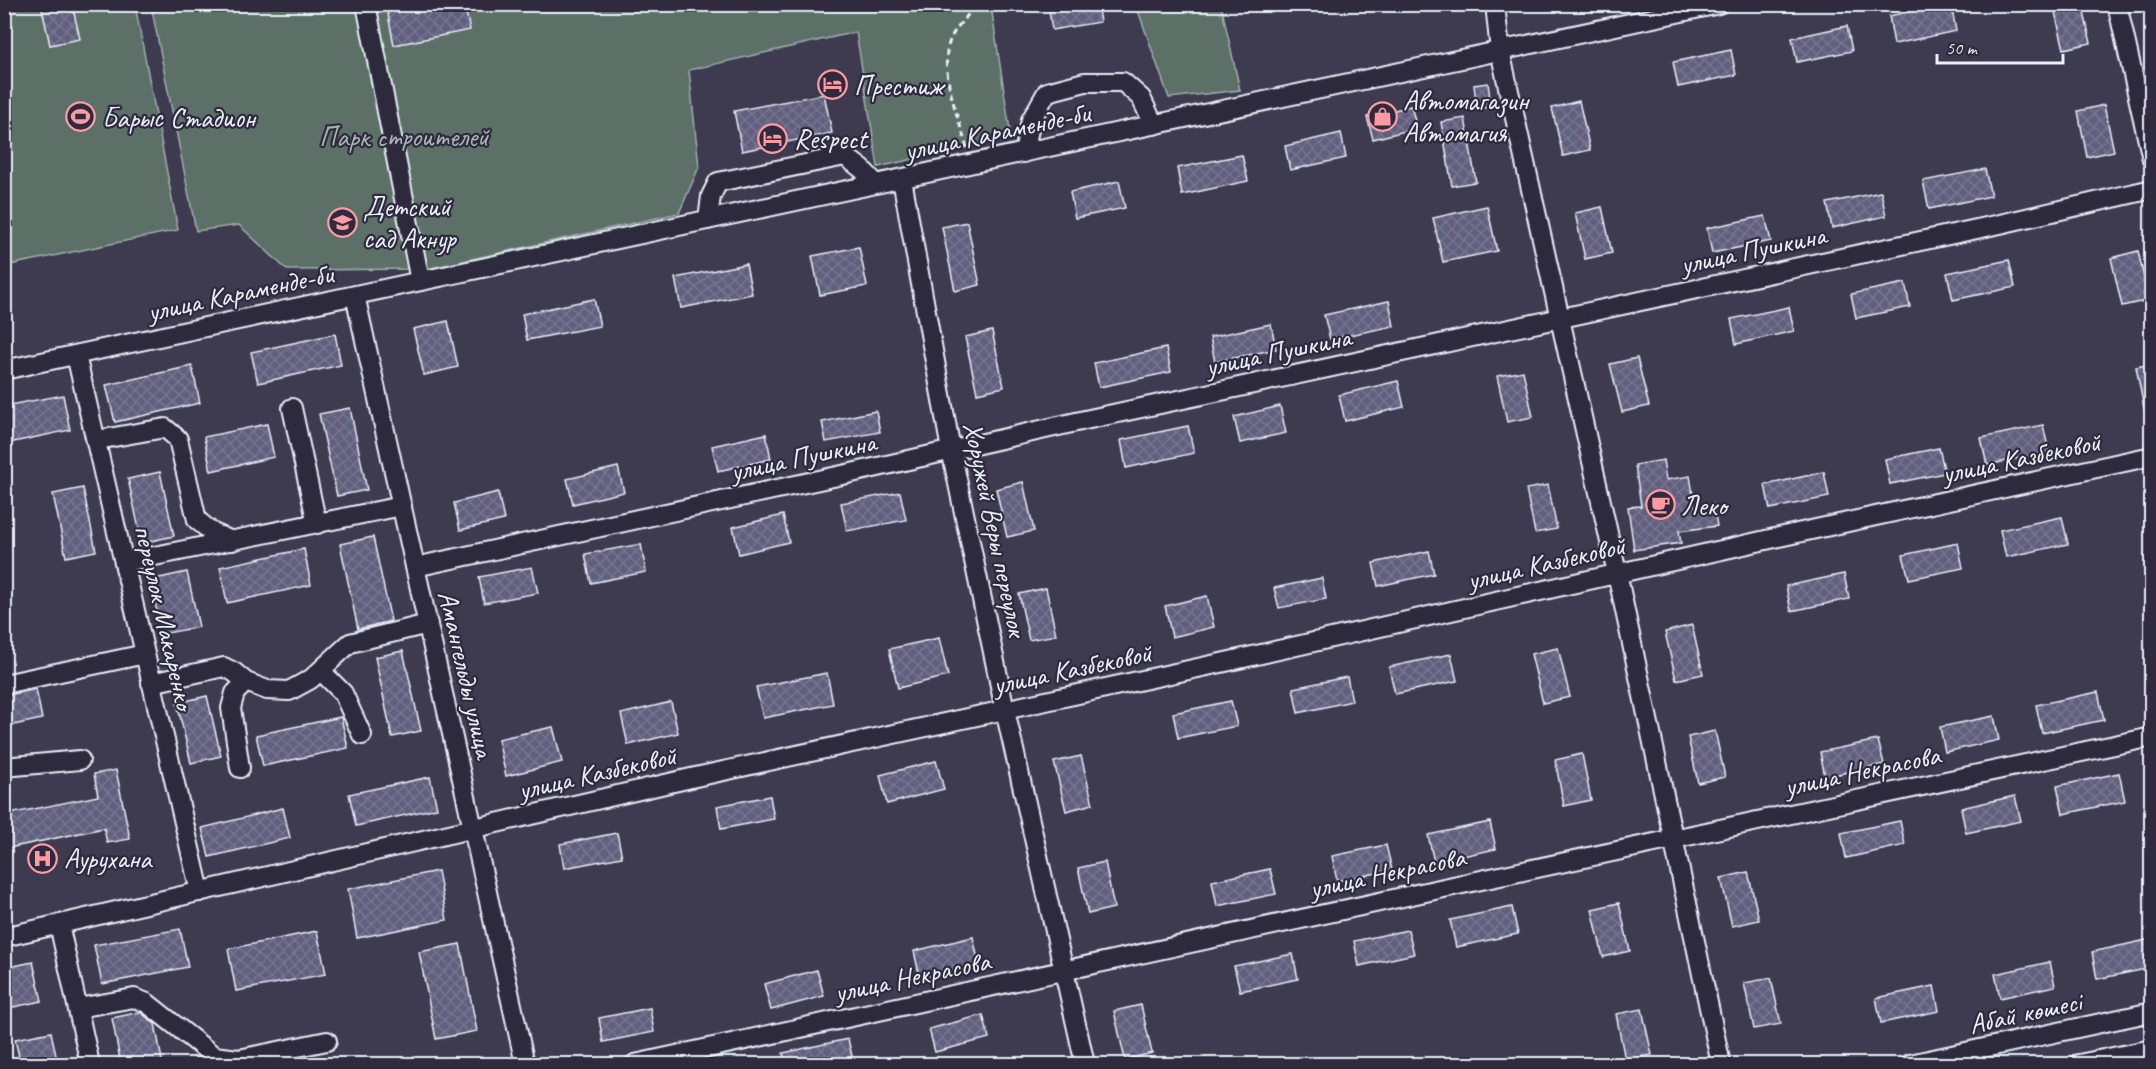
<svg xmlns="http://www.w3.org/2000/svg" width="2156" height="1069" font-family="Caveat,sans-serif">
<defs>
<pattern id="building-cross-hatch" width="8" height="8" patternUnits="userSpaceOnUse" patternTransform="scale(1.5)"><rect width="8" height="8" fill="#615f7d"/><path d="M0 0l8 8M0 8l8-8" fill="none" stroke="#787690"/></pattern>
</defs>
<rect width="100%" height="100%" fill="#3e3a50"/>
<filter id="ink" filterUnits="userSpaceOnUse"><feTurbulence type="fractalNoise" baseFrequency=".0167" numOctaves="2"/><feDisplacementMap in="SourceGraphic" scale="12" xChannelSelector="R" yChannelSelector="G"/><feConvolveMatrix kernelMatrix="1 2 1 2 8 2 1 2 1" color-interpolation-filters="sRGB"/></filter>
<g filter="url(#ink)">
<path fill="#5b6f68" stroke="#a2b0b0" stroke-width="1.5" d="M5 5H135L178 230 5 266Z
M151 5H996L991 6 1011 137 878 167 856 32 689 70 699 167 679 213 427 269 287 270 239 225 196 231Z
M1136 5H1221L1240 90 1169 98Z"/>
<path fill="url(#building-cross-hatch)" stroke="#e8f1f8" stroke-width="1.5" d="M41 4H72L80 39 50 45Z
M386 4H464L470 30 394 45Z
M1080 4H1097L1100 22 1052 30 1049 10Z
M1944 4H1951L1956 31 1894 44 1889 16Z
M2053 4H2082L2091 43 2064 49Z
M1847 26 1852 51 1797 62 1792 38Z
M1731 50 1736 75 1678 87 1673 62Z
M1488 83 1491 107 1477 109 1474 85Z
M824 94 832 133 742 151 734 111Z
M1579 101 1590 150 1563 156 1552 108Z
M2104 105 2114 151 2087 157 2078 111Z
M1411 106 1417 128 1373 139 1367 117Z
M1465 118 1476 182 1452 186 1441 122Z
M1341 133 1346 158 1290 170 1285 146Z
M1242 155 1248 181 1182 195 1177 168Z
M1985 169 1991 196 1929 209 1923 181Z
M1119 181 1125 208 1075 218 1070 192Z
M1881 192 1886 216 1832 228 1827 203Z
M1487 206 1497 251 1443 262 1433 218Z
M1602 207 1612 253 1585 259 1575 213Z
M1765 216 1771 241 1712 253 1707 228Z
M967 222 980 285 955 291 942 227Z
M859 247 867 286 820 295 812 256Z
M2138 251 2149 300 2122 306 2111 258Z
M2009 260 2015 287 1953 300 1947 273Z
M746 264 752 294 681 308 675 278Z
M1905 283 1910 307 1856 318 1851 294Z
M594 299 600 326 527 340 522 314Z
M1389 301 1394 326 1330 339 1324 315Z
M1789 307 1794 331 1736 344 1731 319Z
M448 321 458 367 424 375 413 329Z
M1271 324 1276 349 1215 362 1210 337Z
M992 331 1004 387 977 393 965 337Z
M335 334 341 365 258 383 251 352Z
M1166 348 1171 372 1099 387 1094 363Z
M1637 358 1649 406 1622 412 1610 364Z
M2151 364V412L2145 413 2136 367Z
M192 366 200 403 115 422 106 385Z
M1523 371 1533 417 1507 422 1497 376Z
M1398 381 1404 407 1345 421 1339 395Z
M63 395 70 430 4 444V406Z
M1280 406 1286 433 1240 443 1234 417Z
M350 408 367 490 337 496 319 414Z
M876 411 880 432 826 442 822 422Z
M267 424 274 457 211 471 204 437Z
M2043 425 2049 452 1987 465 1981 438Z
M1188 426 1194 453 1126 468 1121 440Z
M766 434 771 459 718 471 712 446Z
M1939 448 1945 473 1890 484 1885 459Z
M1663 460 1666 480 1690 476 1695 507 1713 504 1717 526 1679 531 1681 543 1634 550 1628 507 1641 506 1635 465Z
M618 467 624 492 573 504 567 479Z
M160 472 174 536 142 543 128 479Z
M1824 472 1829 497 1770 509 1765 485Z
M1023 482 1034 531 1007 537 996 489Z
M1548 485 1557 529 1535 533 1526 489Z
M83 488 96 551 66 557 53 494Z
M498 492 504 520 460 530 454 503Z
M900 492 906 520 847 531 841 503Z
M783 515 789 542 739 554 733 527Z
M2062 517 2068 544 2006 557 2000 530Z
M373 537 391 621 358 629 340 544Z
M1958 543 1963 568 1909 579 1903 555Z
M641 544 646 572 591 583 585 554Z
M304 549 311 585 227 603 220 567Z
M1429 551 1434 574 1378 586 1373 563Z
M532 567 538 593 484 603 479 577Z
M187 572 199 627 162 634 150 580Z
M1844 574 1849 599 1791 611 1786 586Z
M1322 578 1326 599 1279 608 1274 588Z
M1046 588 1056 635 1029 640 1019 594Z
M1207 596 1214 627 1172 637 1165 606Z
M1692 625 1703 674 1676 680 1665 632Z
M939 638 948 676 898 688 889 649Z
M1558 648 1570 697 1543 703 1531 654Z
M403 651 421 731 392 737 375 657Z
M1451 654 1457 681 1395 694 1389 667Z
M827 673 833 704 763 718 756 687Z
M1347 677 1352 701 1298 713 1293 688Z
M36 689 42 719 4 727V696Z
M2098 692 2104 720 2042 733 2036 705Z
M207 696 221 756 191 763 177 703Z
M1231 701 1237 726 1178 738 1173 713Z
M671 702 678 733 628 745 621 714Z
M1994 716 1999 740 1945 752 1940 727Z
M341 717 348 748 263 766 256 735Z
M553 727 562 762 506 776 498 739Z
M1715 731 1725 777 1698 783 1688 737Z
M1878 740 1884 764 1825 777 1820 752Z
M1582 754 1591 800 1564 806 1555 760Z
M1081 756 1093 804 1066 811 1054 762Z
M936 761 944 789 887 804 880 775Z
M116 770 130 839 107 843 104 828 4 849V815L98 796 94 774Z
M2119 773 2125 801 2063 814 2057 786Z
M430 777 437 808 356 826 349 794Z
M770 796 774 819 721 829 717 806Z
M2015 796 2021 821 1966 833 1961 808Z
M283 808 290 838 209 857 202 828Z
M1900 821 1905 845 1846 858 1841 833Z
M1490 822 1496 849 1434 862 1428 835Z
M617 833 622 857 564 868 560 844Z
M1386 845 1392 870 1337 881 1332 856Z
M1105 862 1114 908 1088 914 1078 868Z
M1270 869 1276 894 1217 906 1212 881Z
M438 871 447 920 357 938 348 889Z
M1748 872 1759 920 1732 926 1721 878Z
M1619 903 1630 951 1603 957 1592 909Z
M1512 907 1518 934 1456 947 1450 920Z
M180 929 188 967 102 984 94 945Z
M1408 930 1414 954 1359 966 1354 941Z
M317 931 326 974 236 991 228 949Z
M973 937 979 964 920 978 914 951Z
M2151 939V968L2097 979 2092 952Z
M460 944 477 1031 436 1039 419 952Z
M1293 954 1298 979 1240 991 1234 966Z
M33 962 42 1001 4 1009V968Z
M2050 962 2055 986 2000 998 1995 974Z
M817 970 824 996 771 1010 764 984Z
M1771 978 1781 1024 1754 1029 1744 983Z
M1934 986 1939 1011 1881 1023 1876 998Z
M1141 1005 1152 1053 1125 1060 1114 1011Z
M650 1008 654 1032 603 1042 599 1018Z
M1642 1009 1652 1055 1625 1060 1616 1014Z
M140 1012 155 1024 163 1065H121L112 1018Z
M983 1015 989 1038 935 1052 929 1029Z
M51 1032 58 1065H21L15 1039Z
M848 1039 854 1065H786L783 1053Z"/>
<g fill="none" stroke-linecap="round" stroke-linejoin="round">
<defs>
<path id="minor" d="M366 4 420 281
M1495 4 1500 51 1617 573 1721 1064
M2117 4 2152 159
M1024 153 1031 120 1047 92 1085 82H1123L1141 98 1154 125
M902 179 951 450 1005 710 1085 1064
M708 220 711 196 718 182 845 156 862 169 876 184
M355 295 525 1064
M76 355 200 892
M4 370 1719 4
M292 408 317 524
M97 440 165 428 178 439 197 520 213 533 232 541
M125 562 402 506
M415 567 847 474 1085 420 2000 224 2152 189
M321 671 343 693 362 735
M151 683 224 667 234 672 246 682 267 690 289 691 311 679 350 643 428 624
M4 684 145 654
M4 767 80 760
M240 768 231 708 235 693 246 682
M59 924 90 1064
M4 937 691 778 1230 661 1779 537 2152 456
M78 1008 134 998 147 1003 214 1056 239 1059 327 1041
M635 1064 1453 886 2152 737
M1910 1064 2152 1012
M2079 1064 2152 1049"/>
</defs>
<use href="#minor" stroke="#e8f1f8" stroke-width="22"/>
<path stroke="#e8f1f8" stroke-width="3" stroke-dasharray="6 4.5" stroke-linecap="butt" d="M967 148C959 119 937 66 951 38 956 26 969 15 977 4"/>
<use href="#minor" stroke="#2f2a3d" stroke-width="18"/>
</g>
</g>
<defs>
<symbol id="hotel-ring" viewBox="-11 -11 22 22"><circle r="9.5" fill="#2f2a3d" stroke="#ff9aa2" stroke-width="1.5"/><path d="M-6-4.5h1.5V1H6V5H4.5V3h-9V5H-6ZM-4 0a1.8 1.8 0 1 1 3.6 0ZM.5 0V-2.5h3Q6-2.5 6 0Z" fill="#ff9aa2"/></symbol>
<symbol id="shop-ring" viewBox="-11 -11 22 22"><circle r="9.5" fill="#2f2a3d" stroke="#ff9aa2" stroke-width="1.5"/><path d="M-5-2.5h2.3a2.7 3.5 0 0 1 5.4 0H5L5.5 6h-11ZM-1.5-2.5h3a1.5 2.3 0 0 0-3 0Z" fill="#ff9aa2"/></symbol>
<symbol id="stadium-ring" viewBox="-11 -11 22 22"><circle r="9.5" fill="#2f2a3d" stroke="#ff9aa2" stroke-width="1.5"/><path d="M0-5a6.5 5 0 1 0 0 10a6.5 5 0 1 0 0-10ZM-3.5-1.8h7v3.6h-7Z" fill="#ff9aa2"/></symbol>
<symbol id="school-ring" viewBox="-11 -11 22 22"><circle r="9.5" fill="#2f2a3d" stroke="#ff9aa2" stroke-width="1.5"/><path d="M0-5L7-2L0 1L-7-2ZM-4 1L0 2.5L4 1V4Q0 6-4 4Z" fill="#ff9aa2"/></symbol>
<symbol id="cafe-ring" viewBox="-11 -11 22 22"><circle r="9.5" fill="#2f2a3d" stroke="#ff9aa2" stroke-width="1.5"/><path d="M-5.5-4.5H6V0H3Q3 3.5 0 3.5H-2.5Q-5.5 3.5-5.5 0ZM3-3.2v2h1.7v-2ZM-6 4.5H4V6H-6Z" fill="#ff9aa2"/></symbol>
<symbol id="hospital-ring" viewBox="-11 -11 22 22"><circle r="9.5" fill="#2f2a3d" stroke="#ff9aa2" stroke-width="1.5"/><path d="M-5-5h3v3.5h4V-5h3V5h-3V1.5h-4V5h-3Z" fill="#ff9aa2"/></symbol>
</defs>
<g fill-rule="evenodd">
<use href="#hotel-ring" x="816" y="68" width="33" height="33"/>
<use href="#shop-ring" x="1366" y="100" width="33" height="33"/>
<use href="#stadium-ring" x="64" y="100" width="33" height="33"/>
<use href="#hotel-ring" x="756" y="122" width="33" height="33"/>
<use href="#school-ring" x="326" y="206" width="33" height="33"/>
<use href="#cafe-ring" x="1644" y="488" width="33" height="33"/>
<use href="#hospital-ring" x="26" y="842" width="33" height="33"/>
</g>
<g text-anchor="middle" stroke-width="4.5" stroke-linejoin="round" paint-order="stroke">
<g font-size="28" fill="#e8f1f8" stroke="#2f2a3d" text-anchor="start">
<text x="854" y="95">Престиж</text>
<text x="1403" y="110">Автомагазин<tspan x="1403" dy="32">Автомагия</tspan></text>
<text x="102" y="127">Барыс Стадион</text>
<text x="794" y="148">Respect</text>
<text x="363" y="216">Детский<tspan x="363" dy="32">сад Акнур</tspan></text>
<text x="1681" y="515">Леко</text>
<text x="64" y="868">Аурухана</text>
</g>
<g font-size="28" fill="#e8f1f8" stroke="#2f2a3d">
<text transform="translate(997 131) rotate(-12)" y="10">улица Караменде-би</text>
<text transform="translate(1753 249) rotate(-12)" y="10">улица Пушкина</text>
<text transform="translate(240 292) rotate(-12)" y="10">улица Караменде-би</text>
<text transform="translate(1278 351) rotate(-12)" y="10">улица Пушкина</text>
<text transform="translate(803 456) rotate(-12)" y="10">улица Пушкина</text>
<text transform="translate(2021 457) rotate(-12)" y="10">улица Казбековой</text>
<text transform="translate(996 529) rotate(78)" y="10">Хоружей Веры переулок</text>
<text transform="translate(1546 562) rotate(-13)" y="10">улица Казбековой</text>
<text transform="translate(165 617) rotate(77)" y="10">переулок Макаренко</text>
<text transform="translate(1072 668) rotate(-12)" y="10">улица Казбековой</text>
<text transform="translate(467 674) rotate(77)" y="10">Амангельды улица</text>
<text transform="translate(1862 770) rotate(-12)" y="10">улица Некрасова</text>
<text transform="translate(597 772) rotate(-13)" y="10">улица Казбековой</text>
<text transform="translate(1387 872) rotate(-12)" y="10">улица Некрасова</text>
<text transform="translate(912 976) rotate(-12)" y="10">улица Некрасова</text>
<text transform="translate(2025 1012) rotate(-12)" y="10">Абай көшесі</text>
</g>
<g font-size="28" fill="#a9b6b7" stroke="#2f2a3d">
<text x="404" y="146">Парк строителей</text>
</g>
</g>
<rect width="2156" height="1069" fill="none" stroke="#2f2a3d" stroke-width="24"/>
<rect x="12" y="12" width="2132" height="1045" fill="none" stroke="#e8f1f8" stroke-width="2" filter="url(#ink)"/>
<path d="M1937 54v9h126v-9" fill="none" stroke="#e8f1f8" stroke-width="3"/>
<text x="1946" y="54" font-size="18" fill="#e8f1f8" stroke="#2f2a3d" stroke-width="4.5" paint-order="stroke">50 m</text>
</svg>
